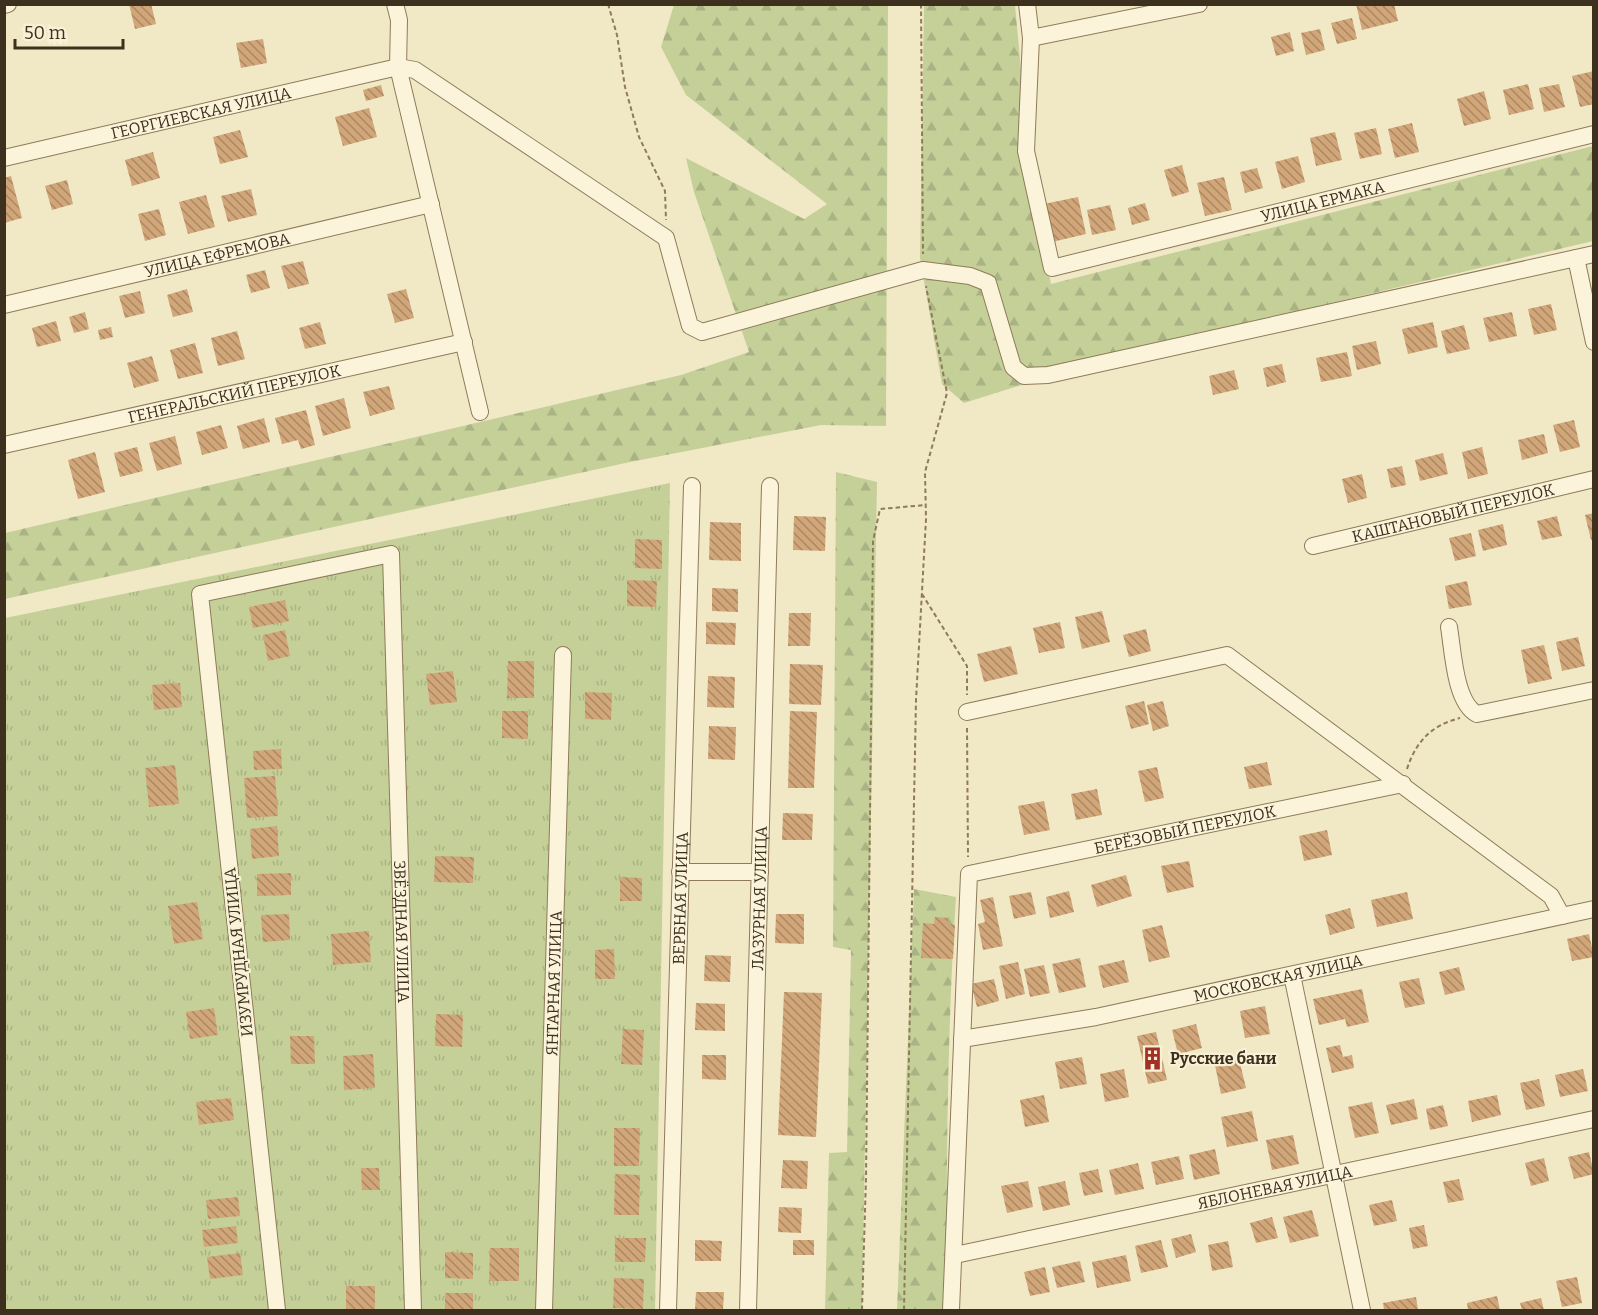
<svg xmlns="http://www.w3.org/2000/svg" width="1598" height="1315" font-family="Bitter,serif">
<defs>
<pattern id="grass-tufts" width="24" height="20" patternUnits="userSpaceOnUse" patternTransform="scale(1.5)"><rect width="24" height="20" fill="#c5d099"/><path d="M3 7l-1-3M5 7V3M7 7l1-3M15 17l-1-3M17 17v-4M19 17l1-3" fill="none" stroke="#aab383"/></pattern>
<pattern id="forest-firs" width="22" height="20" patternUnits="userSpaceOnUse" patternTransform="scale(1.5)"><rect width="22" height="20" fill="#c5d099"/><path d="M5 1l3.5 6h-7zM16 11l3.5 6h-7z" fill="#aab383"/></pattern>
<pattern id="building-back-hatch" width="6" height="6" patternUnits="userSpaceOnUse" patternTransform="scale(1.5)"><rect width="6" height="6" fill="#d1a679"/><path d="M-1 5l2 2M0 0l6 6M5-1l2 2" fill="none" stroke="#ab8863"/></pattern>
</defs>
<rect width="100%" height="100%" fill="#f1e8c6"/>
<path fill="url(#grass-tufts)" d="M670 483 655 1310H5V618Z"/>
<path fill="url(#forest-firs)" d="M674 5H888L886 426 821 425 630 462 5 599V533L681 375 749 352 694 192 686 158 804 219 827 204 686 95 661 47Z
M924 5H1015L1030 168 1051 284 1593 146V241L1133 350 964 403 942 384 920 258Z
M836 472 877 482 862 1310H825L829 1153 847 1152 851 950 833 947Z
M914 889 956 897C947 1034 946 1173 947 1310H897Z"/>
<path fill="url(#building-back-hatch)" d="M129 4H151L156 24 135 29Z
M1356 4H1394L1398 21 1362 30Z
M1352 18 1357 39 1337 44 1331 23Z
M1320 29 1325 50 1306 55 1301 33Z
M1290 32 1294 51 1276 56 1271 37Z
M263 39 267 63 241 68 236 43Z
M1594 71V104L1580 107 1572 76Z
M1528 84 1534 109 1509 115 1503 90Z
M1559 84 1565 107 1544 112 1539 88Z
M381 85 384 96 366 101 363 90Z
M1484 91 1491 119 1464 126 1457 99Z
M369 108 377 137 343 146 335 117Z
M1412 123 1419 152 1395 158 1388 129Z
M1376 128 1382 154 1360 159 1354 133Z
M240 130 248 157 220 164 213 137Z
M1335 132 1342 160 1316 166 1310 138Z
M153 152 160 178 132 186 125 160Z
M1298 156 1305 182 1282 189 1275 162Z
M1182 165 1189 192 1172 197 1164 170Z
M1257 168 1263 188 1245 193 1240 172Z
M11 176 22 218 4 223V178Z
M1224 177 1232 210 1205 216 1197 183Z
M67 180 73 204 52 210 45 186Z
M251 189 257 215 228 222 221 196Z
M206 195 215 227 188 234 179 202Z
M1078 197 1086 234 1052 242 1044 204Z
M1145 203 1150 220 1132 225 1128 208Z
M1110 205 1116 230 1092 235 1087 210Z
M159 209 166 235 145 241 138 214Z
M303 261 309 284 288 289 281 266Z
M265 270 270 288 251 293 246 275Z
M187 289 193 312 173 317 167 295Z
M406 289 414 318 395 323 387 294Z
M140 291 145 313 125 318 119 296Z
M1551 304 1557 330 1534 335 1528 309Z
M85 312 89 329 74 333 69 317Z
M1512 312 1517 336 1489 342 1483 318Z
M56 321 61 341 37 347 32 328Z
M320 322 326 344 305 349 299 328Z
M1433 322 1438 347 1408 354 1402 329Z
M1464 325 1470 349 1447 354 1441 331Z
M111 327 113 337 100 340 98 330Z
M237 331 245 359 218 366 211 338Z
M1376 341 1381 364 1357 370 1352 346Z
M195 343 203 373 178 379 170 350Z
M1347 352 1352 376 1321 382 1316 358Z
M152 356 159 381 134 388 127 363Z
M1282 364 1286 382 1267 387 1263 368Z
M1234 370 1239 389 1213 395 1209 376Z
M389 386 395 409 370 416 363 392Z
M344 398 351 428 323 436 315 406Z
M306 410 315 445 301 449 298 440 282 444 275 418Z
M264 418 270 442 243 449 237 426Z
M1574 420 1580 447 1560 452 1553 425Z
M221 425 228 448 202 455 196 432Z
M1544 434 1548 453 1522 460 1518 440Z
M175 436 182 464 157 471 149 443Z
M137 447 143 471 120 477 114 453Z
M1482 447 1488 474 1468 479 1462 452Z
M95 452 105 492 78 499 68 460Z
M1443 453 1448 474 1420 481 1415 460Z
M1402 466 1406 485 1391 488 1387 469Z
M1362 474 1367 498 1348 503 1342 479Z
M1594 513V539L1591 540 1585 515Z
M794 516 826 517 825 551 793 550Z
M1557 516 1562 536 1542 540 1537 521Z
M710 522 741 523V561L709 560Z
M1503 524 1507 545 1483 551 1478 530Z
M1471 533 1476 556 1455 561 1449 538Z
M635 539 662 540V569L635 568Z
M627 580 657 581 656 607 627 606Z
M1467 581 1472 605 1449 609 1445 586Z
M712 588 738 589V612L712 611Z
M285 600 289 621 253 628 249 607Z
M1102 611 1110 642 1082 649 1075 617Z
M789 613H811L810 646H788Z
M706 622 736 623 735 645 706 644Z
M1060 622 1065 648 1039 653 1033 628Z
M1146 629 1151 651 1129 657 1123 635Z
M285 630 290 656 268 661 263 635Z
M1578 637 1585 666 1562 671 1556 642Z
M1544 645 1552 679 1528 684 1521 650Z
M1011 646 1018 674 984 682 977 654Z
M508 661H534V698H507Z
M790 664 823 665 821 705 789 704Z
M453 671 457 702 430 705 426 674Z
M708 676 735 677 734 708 707 707Z
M180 683 182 707 154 710 152 685Z
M585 692 612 693 611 720 585 719Z
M1144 701 1149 724 1131 729 1125 706Z
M1163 701 1169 726 1153 731 1147 705Z
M502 711H528V739L502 738Z
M790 711 817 712 814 788H788Z
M709 726 736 727 735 760 708 759Z
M281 749 282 769 254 770 253 751Z
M1267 762 1272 785 1249 789 1244 767Z
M175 765 179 804 149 807 145 768Z
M1157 767 1164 798 1145 802 1138 771Z
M275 776 278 816 247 818 244 778Z
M1097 789 1102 815 1076 820 1071 794Z
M1044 801 1050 830 1024 835 1018 806Z
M783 813 813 814 812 840H782Z
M277 826 279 856 252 859 250 829Z
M1327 830 1332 855 1304 861 1299 836Z
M435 856 474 857 473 883 434 882Z
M1189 861 1194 887 1167 893 1161 866Z
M291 873V895L257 896V874Z
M1126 875 1132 896 1097 907 1091 885Z
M620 877 642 878V901H620Z
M1069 891 1074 912 1050 918 1046 897Z
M1031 892 1036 914 1014 919 1009 896Z
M1407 892 1413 919 1377 927 1371 900Z
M993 897 1003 946 983 950 978 924 985 922 980 900Z
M197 902 203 939 174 944 168 906Z
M1350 908 1355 928 1330 935 1325 915Z
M289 914 290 940 263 942 261 915Z
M776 914H804V944L775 943Z
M935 917 948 918 947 924 955 925 953 959 921 958 923 923 934 924Z
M1162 925 1170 957 1149 962 1142 930Z
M369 931 371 962 333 965 331 934Z
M1589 934 1594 957 1572 961 1567 939Z
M614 949 615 979H595V950Z
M705 955 731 956 730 982 704 981Z
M1080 958 1086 987 1059 993 1052 964Z
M1124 960 1129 982 1103 988 1098 966Z
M1018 962 1025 994 1006 999 999 966Z
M1044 965 1050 993 1030 997 1024 969Z
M1459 967 1465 990 1445 995 1439 972Z
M1419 978 1425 1004 1405 1008 1399 982Z
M994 979 999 1001 977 1007 971 984Z
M1362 989 1369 1022 1347 1027 1345 1019 1319 1025 1313 999Z
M784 992 822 993 816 1137 778 1135Z
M696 1003 725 1004V1031L695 1030Z
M1265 1006 1270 1034 1245 1038 1240 1011Z
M214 1008 218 1035 190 1039 186 1012Z
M436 1014 463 1015 462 1047 435 1046Z
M1196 1024 1202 1048 1178 1054 1172 1030Z
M623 1029 644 1030 642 1065 621 1064Z
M1156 1032 1167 1080 1148 1084 1137 1036Z
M290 1036H314L315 1064H291Z
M1340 1045 1343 1057 1352 1055 1354 1068 1332 1073 1326 1048Z
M373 1054 375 1088 344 1090 343 1056Z
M702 1055H726V1080L702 1079Z
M1082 1057 1087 1084 1060 1089 1055 1062Z
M1239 1059 1246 1088 1221 1094 1215 1065Z
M1124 1069 1129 1097 1105 1102 1100 1074Z
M1583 1069 1588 1091 1560 1097 1555 1075Z
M1539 1079 1545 1106 1526 1110 1520 1083Z
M1044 1095 1049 1122 1025 1127 1020 1100Z
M1497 1095 1501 1115 1472 1122 1468 1101Z
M231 1098 234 1120 199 1125 196 1102Z
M1414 1099 1418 1119 1391 1125 1386 1105Z
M1372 1102 1379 1133 1355 1138 1348 1107Z
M1443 1105 1448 1126 1430 1130 1426 1109Z
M1252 1111 1258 1141 1227 1147 1221 1117Z
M614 1128H640L639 1166H614Z
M1293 1135 1299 1164 1272 1170 1266 1140Z
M1215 1149 1220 1174 1194 1180 1189 1155Z
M1589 1152 1594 1174 1574 1179 1568 1157Z
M1179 1156 1184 1179 1156 1185 1151 1162Z
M1544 1158 1549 1181 1531 1186 1525 1163Z
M783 1160 808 1161 807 1189 781 1188Z
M1138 1163 1144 1189 1115 1195 1109 1170Z
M361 1168H379L380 1190H362Z
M1098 1169 1103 1192 1084 1196 1079 1173Z
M615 1174 640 1175 639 1215H614Z
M1459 1179 1464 1200 1448 1203 1443 1182Z
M1028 1181 1033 1207 1007 1213 1001 1186Z
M1065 1181 1070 1205 1043 1211 1038 1187Z
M238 1197 240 1216 208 1219 206 1200Z
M1392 1200 1397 1221 1374 1226 1369 1205Z
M779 1207 802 1208 801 1233 778 1232Z
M1312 1210 1319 1236 1290 1243 1283 1217Z
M1272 1217 1278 1238 1256 1243 1250 1223Z
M1424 1225 1428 1246 1413 1249 1409 1228Z
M236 1226 238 1243 204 1247 202 1230Z
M1191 1234 1196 1252 1176 1258 1171 1239Z
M615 1238H646L645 1262H615Z
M695 1240 722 1241 721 1261H695Z
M793 1240H814V1255H793Z
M1161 1240 1168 1267 1141 1273 1135 1246Z
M1228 1241 1233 1267 1212 1271 1208 1245Z
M490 1248H519V1281H489Z
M445 1252 473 1253V1279L445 1278Z
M240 1253 243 1275 210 1279 207 1257Z
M1126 1255 1131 1281 1097 1288 1092 1262Z
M1080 1261 1085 1282 1057 1288 1052 1267Z
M1045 1267 1050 1292 1030 1296 1024 1272Z
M1577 1277 1582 1303 1562 1307 1556 1281Z
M614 1278 644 1279 643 1309 613 1308Z
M346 1286H375V1310H346Z
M696 1292H724L723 1310H695Z
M445 1293H473V1310H445Z
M1497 1296 1500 1310H1468L1467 1303Z
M1416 1297 1418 1310H1384L1383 1303Z
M1541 1298 1544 1310H1522L1520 1303Z"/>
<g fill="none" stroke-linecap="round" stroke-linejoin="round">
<defs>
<g id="minor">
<path d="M395 4 399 20 398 67 480 412"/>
<path id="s1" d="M1027 4 1031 38 1026 151 1052 268 1594 134"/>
<path d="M4 5 8 4"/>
<path d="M1031 38 1199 4"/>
<path id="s2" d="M4 158 398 67 415 70 666 238 690 326 702 332 923 270 970 276 988 283 1013 367 1024 376 1048 375 1594 254"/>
<path d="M1576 258 1594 342"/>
<path id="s3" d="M4 305 431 204"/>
<path id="s4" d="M4 445 464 342"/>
<path id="s5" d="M1313 546 1594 479"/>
<path d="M1449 627C1453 651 1455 703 1477 714L1594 690"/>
<path d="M967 712 1227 655 1551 896 1562 916"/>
<path d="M680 872H760"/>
<path d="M1292 975 1362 1310"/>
<path id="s6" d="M962 1039 1096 1017 1594 909"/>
<path id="s7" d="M955 1255 1594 1119"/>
<path id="s8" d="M277 1310 200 594 391 554 413 1310"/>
<path id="s9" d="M544 1310 563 655"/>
<path id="s10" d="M668 1310 692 486"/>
<path id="s11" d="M748 1310 770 486"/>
<path id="s12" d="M951 1310 969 874 1403 784"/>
</g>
</defs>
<use href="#minor" stroke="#8e7b5a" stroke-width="18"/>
<path stroke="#8e7b5a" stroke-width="2" stroke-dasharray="4.5 3" stroke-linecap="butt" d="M608 4 617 35 625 87 639 137 665 191 666 220
M921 4 923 254
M922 594 967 666V695
M967 728 968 857
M1407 769C1416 741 1432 725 1460 718
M862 1310 866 1178 873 541 880 509 926 505
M904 1310 916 700 926 519 925 472 947 393 926 286"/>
<use href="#minor" stroke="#fbf4da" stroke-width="16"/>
</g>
<defs>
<symbol id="building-bare" viewBox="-9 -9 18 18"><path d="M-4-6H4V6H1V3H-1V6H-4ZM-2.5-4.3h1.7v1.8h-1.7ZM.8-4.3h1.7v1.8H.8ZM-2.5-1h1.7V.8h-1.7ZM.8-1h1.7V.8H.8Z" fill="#a13126" stroke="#f8f1d6" stroke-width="2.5" paint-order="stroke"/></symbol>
</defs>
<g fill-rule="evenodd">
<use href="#building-bare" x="1136" y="1042" width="33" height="33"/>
</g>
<g text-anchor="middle" stroke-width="4.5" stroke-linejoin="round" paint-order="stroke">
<g font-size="16" fill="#3d301f" stroke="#f8f1d6">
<text dy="6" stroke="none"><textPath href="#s2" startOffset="202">ГЕОРГИЕВСКАЯ УЛИЦА</textPath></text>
<text dy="6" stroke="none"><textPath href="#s1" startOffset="546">УЛИЦА ЕРМАКА</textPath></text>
<text dy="6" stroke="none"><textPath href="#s3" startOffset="219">УЛИЦА ЕФРЕМОВА</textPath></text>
<text dy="6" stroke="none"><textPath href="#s4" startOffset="236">ГЕНЕРАЛЬСКИЙ ПЕРЕУЛОК</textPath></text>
<text dy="6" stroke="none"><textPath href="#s5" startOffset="144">КАШТАНОВЫЙ ПЕРЕУЛОК</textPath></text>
<text dy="6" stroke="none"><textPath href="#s12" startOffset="657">БЕРЁЗОВЫЙ ПЕРЕУЛОК</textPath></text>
<text dy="6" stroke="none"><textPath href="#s10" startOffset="412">ВЕРБНАЯ УЛИЦА</textPath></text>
<text dy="6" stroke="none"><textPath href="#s11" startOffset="412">ЛАЗУРНАЯ УЛИЦА</textPath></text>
<text dy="6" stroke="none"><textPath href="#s8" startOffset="1293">ЗВЁЗДНАЯ УЛИЦА</textPath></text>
<text transform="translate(238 952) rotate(-96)" y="6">ИЗУМРУДНАЯ УЛИЦА</text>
<text dy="6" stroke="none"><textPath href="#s6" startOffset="322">МОСКОВСКАЯ УЛИЦА</textPath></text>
<text dy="6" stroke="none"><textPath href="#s9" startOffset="327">ЯНТАРНАЯ УЛИЦА</textPath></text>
<text dy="6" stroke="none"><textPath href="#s7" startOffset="327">ЯБЛОНЕВАЯ УЛИЦА</textPath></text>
</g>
<g font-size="16" font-weight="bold" fill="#3d301f" stroke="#f8f1d6" text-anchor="start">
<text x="1170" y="1064">Русские бани</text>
</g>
</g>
<rect width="1598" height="1315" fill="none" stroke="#3d301f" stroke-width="12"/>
<path d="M15 39v9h108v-9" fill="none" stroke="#3d301f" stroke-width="3"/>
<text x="24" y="39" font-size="18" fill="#3d301f" stroke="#f8f1d6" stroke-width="4.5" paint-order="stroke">50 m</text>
</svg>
